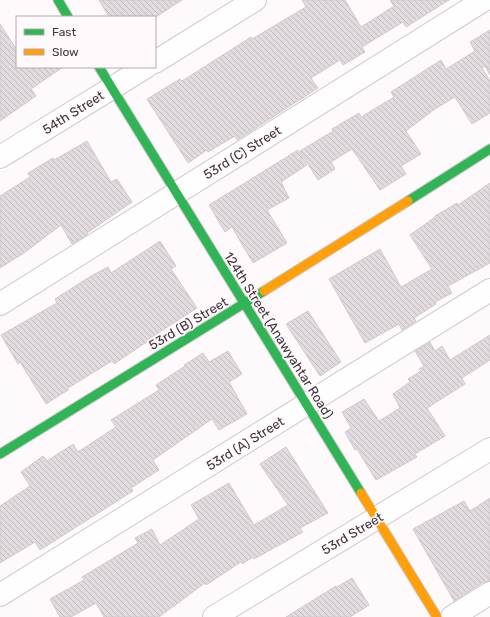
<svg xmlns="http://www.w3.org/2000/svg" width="490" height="617" font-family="Rubik,sans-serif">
<defs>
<pattern id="building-back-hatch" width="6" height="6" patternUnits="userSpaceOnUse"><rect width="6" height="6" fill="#e1dade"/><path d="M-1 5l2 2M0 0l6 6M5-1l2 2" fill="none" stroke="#c2bcbf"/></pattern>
</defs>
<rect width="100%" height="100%" fill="#fefafc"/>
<path fill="url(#building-back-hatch)" stroke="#d1cace" d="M99 0H182L156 17H109Z
M302 0H345L361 27 394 6 390 0H449L406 27 403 22 362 47 365 52 343 65 340 60 311 78 318 88 237 140 235 136 208 152 207 150 188 163 147 99 180 79 182 81 251 37 252 39 306 7Z
M0 24 17 50V67H63L31 89 36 96 0 121Z
M490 30V75L485 66 482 68 490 81V113L472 124 455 97 435 109 406 131 421 154 401 166 406 174 380 190 352 149 331 162 335 169 318 180 300 151 333 131 332 129 359 113 361 117 394 97 391 92 441 60 446 69 475 51 470 42Z
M87 141 111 182 117 179 132 202 87 233 88 234 72 244 61 225 24 253 0 268V196L30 177 28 173 53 158 54 160Z
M298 150 307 165 281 182 289 198 267 210 287 243 253 263 232 227 225 232 209 205Z
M490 183V263L448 286 452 293 435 302 436 304 414 318 416 321 402 330 399 324 365 343 329 279 380 249 401 287 432 269 410 235 435 217V216L457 203 458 205Z
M160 241 176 266 171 269 197 308 147 340 148 341 114 364 112 361 68 388V390L46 404 20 362 18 364 1 335 57 303 55 299 91 276 108 267 111 273Z
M308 311 341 362 320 376 286 324Z
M490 335V360L462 378 465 384 427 408 445 436 415 454 417 457 376 480 357 449 355 450 345 432 351 428 342 412 364 399 379 421 400 408 393 394 410 382 408 379 421 371 419 369 424 366 415 351 430 342 435 351 442 346 450 360Z
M228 351 242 374 229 382 247 414 219 430 212 419 153 460 159 470 131 488 133 491 40 550 35 542 0 563V506L30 486 21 472 43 456 47 461 73 444 78 452 116 427 111 420 159 390 156 385 185 366 184 365 203 353 209 362Z
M286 447 328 513 300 528 303 532 254 559 253 557 242 564 241 562 206 585 205 583 159 617H104L96 603 71 617H60L50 599 84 580 82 577 138 543 135 538 152 529 160 545 199 519 191 505 229 483 254 525 288 505 260 464Z
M490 498V581L483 582 454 601 413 529 464 501 470 511Z
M352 578 369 605 350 617H286L336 586 337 587Z"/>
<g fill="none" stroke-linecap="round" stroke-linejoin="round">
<defs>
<path id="street" d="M155 62 255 0
M0 157 146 67
M0 304 484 0
M0 595 490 290
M214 617 490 449
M452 617 490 593"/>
<path id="fast" d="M58 0 68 17
M99 67 361 493
M408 201 490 149
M0 454 264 291"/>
<path id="slow" d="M264 291 408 201
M361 493 437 617"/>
</defs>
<use href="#street" stroke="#d0cace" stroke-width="24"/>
<use href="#fast" stroke="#d0cace" stroke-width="11"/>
<use href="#slow" stroke="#d0cace" stroke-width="11"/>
<use href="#street" stroke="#fffeff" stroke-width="22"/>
<use href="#fast" stroke="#30b455" stroke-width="9"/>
<use href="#slow" stroke="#ff9f0a" stroke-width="9"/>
</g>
<g text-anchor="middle" stroke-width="3.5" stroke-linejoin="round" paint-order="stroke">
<g font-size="13" fill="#40343c" stroke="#fff9fc">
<text transform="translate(73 112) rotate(-32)" y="5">54th Street</text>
<text transform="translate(242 152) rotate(-32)" y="5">53rd (C) Street</text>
<text transform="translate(188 323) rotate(-31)" y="5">53rd (B) Street</text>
<text transform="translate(279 335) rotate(58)" y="5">124th Street (Anawyahtar Road)</text>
<text transform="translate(245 443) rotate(-32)" y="5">53rd (A) Street</text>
<text transform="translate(352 533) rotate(-31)" y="5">53rd Street</text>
</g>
</g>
<rect x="16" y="16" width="140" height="52" fill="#fff9fc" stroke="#b3aaaf"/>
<rect x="24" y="29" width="20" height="6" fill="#30b455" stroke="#b3aaaf"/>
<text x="52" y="36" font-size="12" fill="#40343c">Fast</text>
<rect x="24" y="49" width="20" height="6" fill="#ff9f0a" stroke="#b3aaaf"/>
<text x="52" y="56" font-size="12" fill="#40343c">Slow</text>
</svg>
